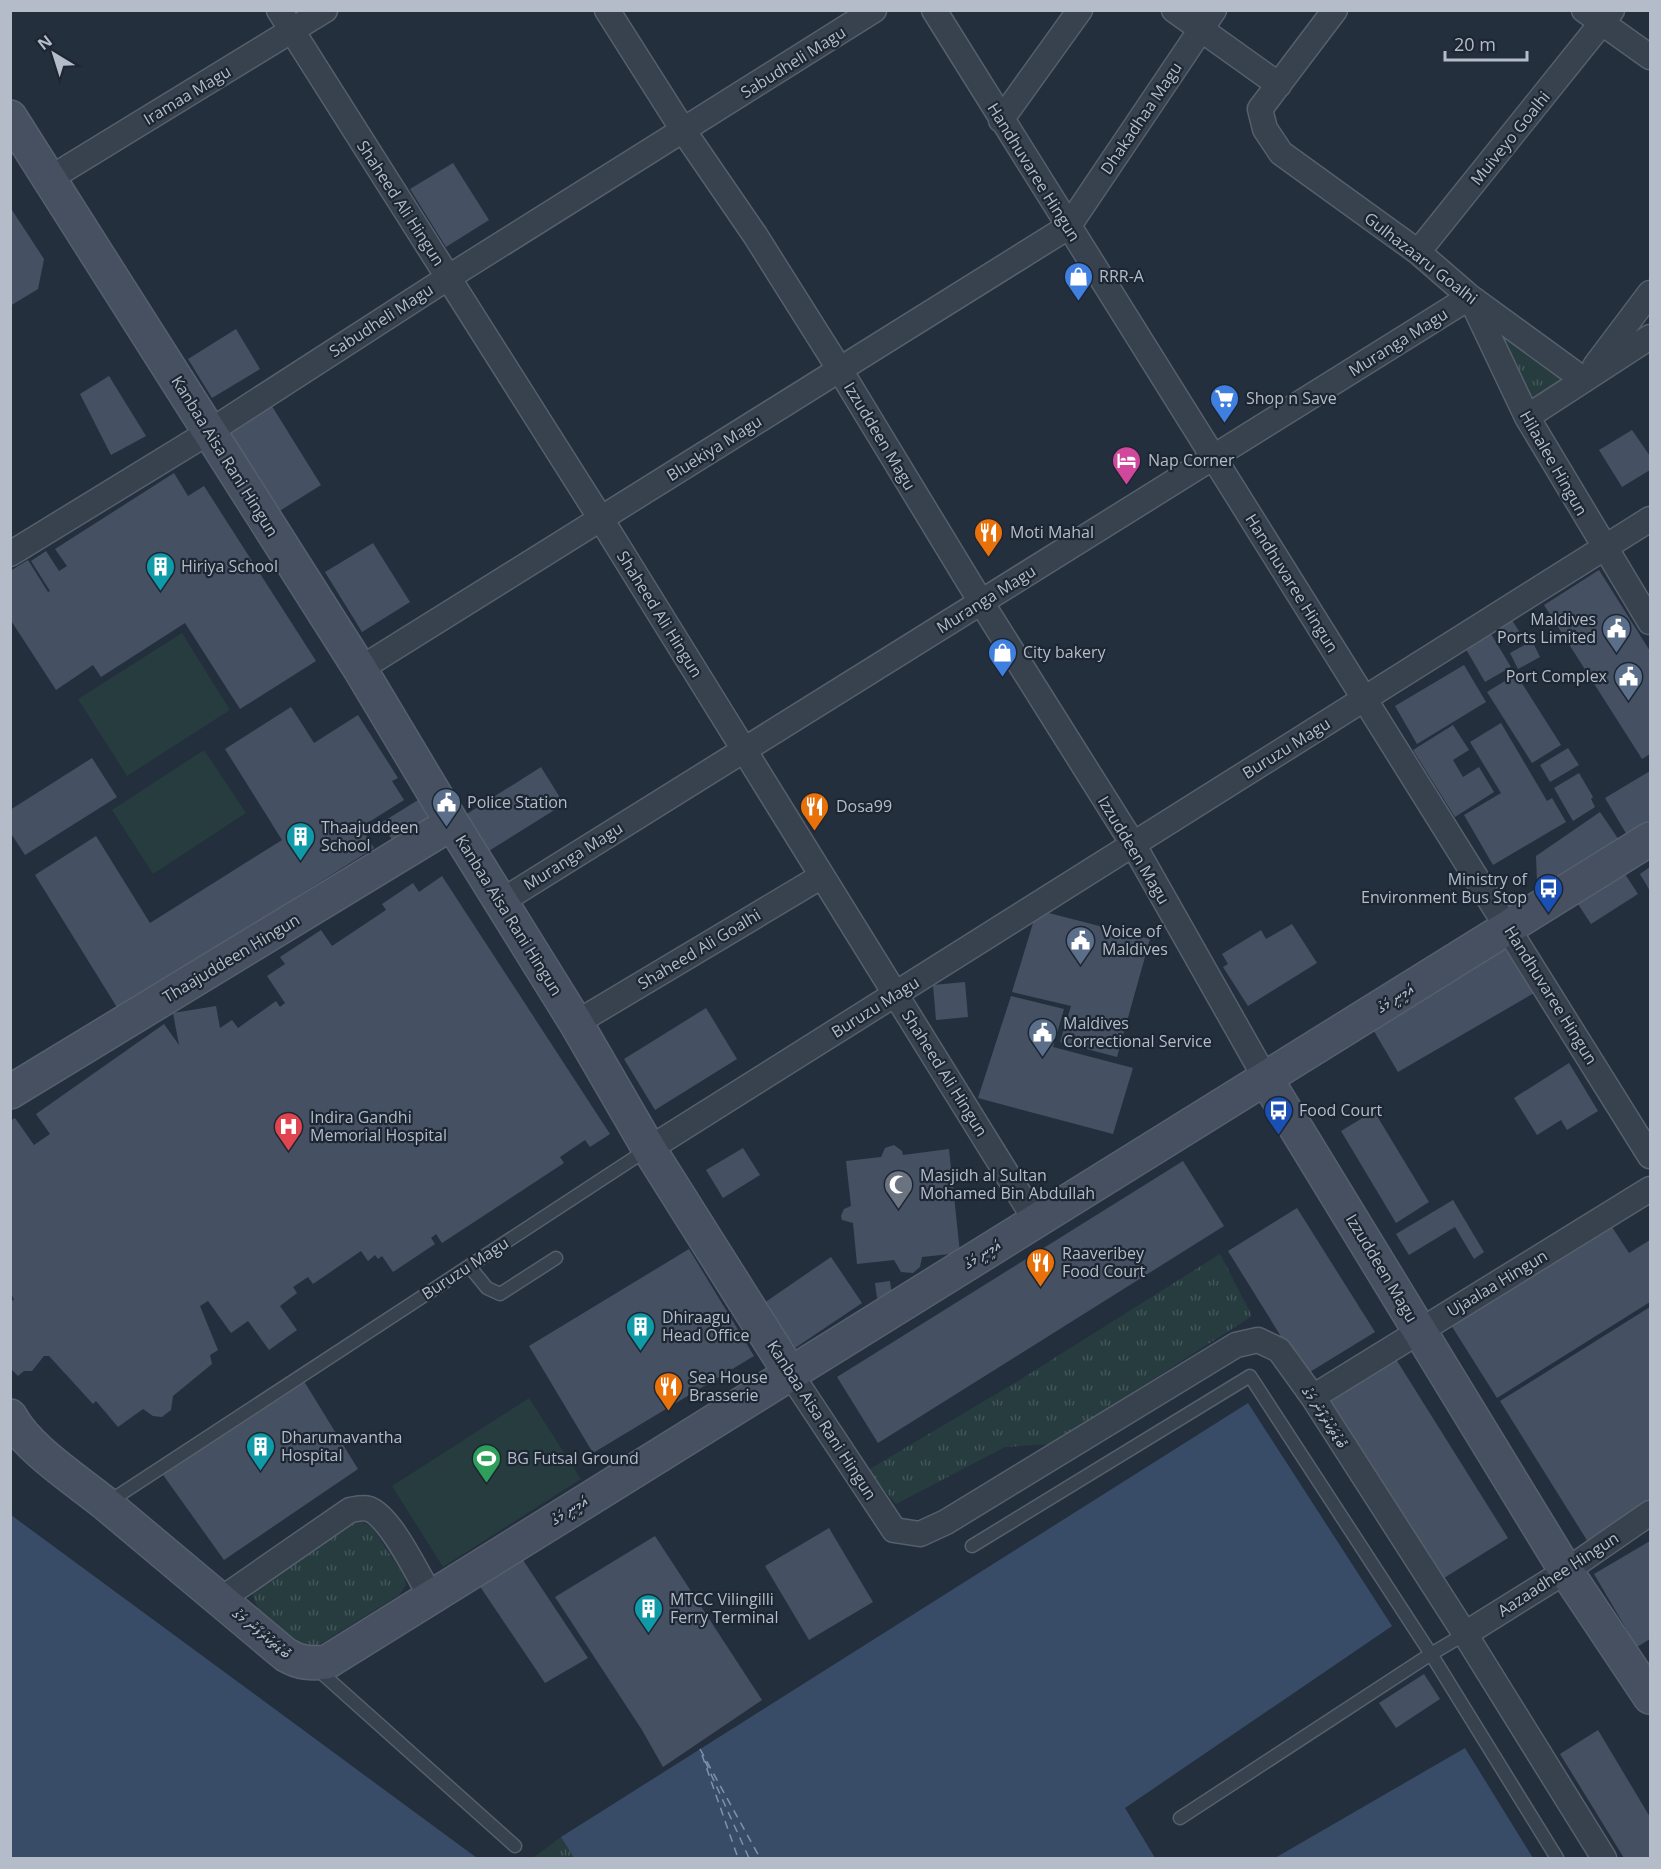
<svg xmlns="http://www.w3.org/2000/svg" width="1661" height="1869" font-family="'Open Sans','Noto Sans Thaana',sans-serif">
<defs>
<pattern id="grass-tufts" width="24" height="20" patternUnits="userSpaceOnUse" patternTransform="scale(1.5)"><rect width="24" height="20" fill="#263c3f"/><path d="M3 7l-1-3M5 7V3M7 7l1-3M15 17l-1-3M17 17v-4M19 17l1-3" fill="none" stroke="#435659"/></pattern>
</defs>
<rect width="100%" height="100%" fill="#242f3e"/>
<path fill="url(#grass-tufts)" d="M1470 297 1584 380 1527 417Z
M1220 1254 1252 1316 1052 1444 1005 1447 896 1504 868 1470 1018 1381Z
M360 1521 372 1527 404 1576 406 1585 399 1595 317 1646 304 1648 258 1609 252 1593 259 1582 344 1522Z
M561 1837 574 1858H533Z"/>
<path fill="#263c3f" d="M182 633 230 710 127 776 78 699Z
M204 750 246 813 153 874 112 810Z
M529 1398 581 1479 443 1567 392 1486Z"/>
<path fill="#394c67" d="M1248 1403 1392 1626 1125 1808 1155 1858H574L561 1837Z
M10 1515H11L477 1858H11Z
M1465 1748 1533 1858H1275Z"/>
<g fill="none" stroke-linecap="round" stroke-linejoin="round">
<path stroke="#7c92b1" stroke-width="1.5" stroke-dasharray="8 6" stroke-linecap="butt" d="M700 1749 760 1858
M702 1755 738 1858
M705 1761 749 1858"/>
</g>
<path fill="#455162" d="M453 163 489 220 446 247 410 189Z
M10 207 44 259 38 289 10 306Z
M236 329 260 369 212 398 188 359Z
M109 376 146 436 111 455 80 394Z
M270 403 321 485 278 512 227 430Z
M1632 430 1650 456V470L1622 487 1599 450Z
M174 473 188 496 204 486 316 661 240 709 185 623 101 677 93 665 56 690 10 619V571L28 560 48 592 50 591 31 561 46 551 59 571 67 566 55 549Z
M373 543 410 602 362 632 325 572Z
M1599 570 1650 651V754L1642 759 1544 605Z
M1510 617 1522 636 1508 645 1497 625Z
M1488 629 1511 667 1485 682 1463 644Z
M1532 641 1540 657 1518 669 1510 653Z
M1464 665 1486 702 1417 744 1395 706Z
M1516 674 1561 745 1532 763 1487 692Z
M291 707 314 743 358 715 398 778 392 781 404 800 361 827 374 848 118 1009 35 875 96 836 150 923 282 840 225 749Z
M1501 723 1547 801 1552 798 1566 822 1493 865 1464 815 1501 793 1470 742Z
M1453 725 1469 750 1453 760 1463 777 1479 767 1494 792 1455 817 1413 750Z
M1568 748 1579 765 1550 782 1540 765Z
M92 758 117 797 25 855 10 832V810Z
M541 767 564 804 484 854 462 817Z
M1650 771V820L1627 835 1605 798Z
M1579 773 1593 797 1591 799 1595 807 1573 821 1554 788Z
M418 800 433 824 397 847 381 823Z
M1600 812 1619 840 1544 892 1537 882 1536 856Z
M1650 867V891L1640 874Z
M1623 871 1638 894 1591 924 1576 901Z
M442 876 610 1134 590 1147 585 1140 560 1157 564 1163 442 1243 436 1234 431 1238 435 1244 393 1272 382 1256 378 1259 375 1255 368 1261 361 1251 313 1284 308 1277 293 1287 297 1293 280 1306 297 1330 269 1350 248 1321 231 1333 208 1301 200 1306 218 1350 210 1355 212 1364 173 1396 171 1410 162 1417 153 1416 143 1409 118 1427 96 1401 93 1404 49 1356H44L32 1371H24L18 1376 12 1370 10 1365V1301L14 1300 10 1290V1121L15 1118 34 1145 50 1134 36 1114 164 1024 179 1045 173 1013 216 1006 220 1028 232 1020 238 1028 276 1001 280 1007 285 1003 267 976 285 964 280 957 321 930 332 946 386 910 382 904 413 883 419 892Z
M1037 910 1150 939 1117 1057 1060 1042 1071 1006 1012 992Z
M1292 924 1317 963 1248 1006 1223 967 1228 964 1222 954 1261 930 1266 939Z
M1511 937 1541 989 1398 1072 1368 1021Z
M965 982 968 1017 936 1020 933 985Z
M1011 996 1064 1009 1053 1047 1133 1068 1113 1134 978 1098Z
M706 1008 737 1059 655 1110 624 1059Z
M1569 1063 1598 1111 1567 1130 1561 1120 1537 1135 1514 1098Z
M1374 1111 1429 1202 1396 1223 1341 1131Z
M894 1145 902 1151 903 1155 949 1149 960 1253 922 1257 920 1267 913 1273 901 1272 894 1260 857 1264 853 1223 842 1220 841 1216 844 1209 851 1206 846 1161 881 1157 885 1148Z
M743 1148 760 1175 723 1198 706 1170Z
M1183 1161 1224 1226 878 1443 837 1377Z
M1453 1200 1484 1252 1474 1259 1455 1227 1409 1255 1396 1234Z
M1297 1208 1375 1332 1305 1375 1228 1251Z
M1610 1224 1629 1253 1650 1240V1302L1497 1398 1451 1325Z
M689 1249 754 1356 593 1453 529 1346Z
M831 1257 862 1303 795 1348 764 1303Z
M890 1281 892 1296 877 1298 875 1283Z
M1650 1307V1503L1588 1542 1500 1401Z
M1394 1356 1508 1538 1436 1583 1322 1402Z
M302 1378 358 1469 224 1560 161 1472Z
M829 1528 873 1602 809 1640 765 1566Z
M655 1536 762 1700 663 1767 642 1730 555 1597Z
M1650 1541V1639L1637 1647 1594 1574Z
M521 1557 588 1658 545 1683 479 1585Z
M1424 1674 1440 1699 1396 1728 1379 1703Z
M1598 1730 1650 1817V1858H1624L1560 1754Z"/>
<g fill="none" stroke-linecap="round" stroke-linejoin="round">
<defs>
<path id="lane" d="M469 1266 487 1288 500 1294 556 1258
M107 1503 648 1149
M972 1546 1250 1376 1431 1654 1180 1818
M1465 1634 1431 1654 1557 1858
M316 1668 515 1846"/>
<path id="street" d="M279 10 601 519 1036 1221
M607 10 683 130 755 235 840 370 981 602 1133 844 1266 1079
M934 10 1650 1156
M1174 10 1279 85
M1335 10 1260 109 1265 129 1281 153 1418 252 1470 297 1584 380
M1584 10 1650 57
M1001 120 1080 10
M49 179 325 10
M1418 252 1612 10
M1471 299 1527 417 1650 622
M1595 366 1650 293
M1527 417 1650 337
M10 554 209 432 449 277 874 10
M360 669 1068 227 1214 10
M502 901 1470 297
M576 1023 822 876
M649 1149 1650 519
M790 1373 894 1530 920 1534 946 1522 1236 1345 1258 1340 1279 1350 1313 1397 1465 1634 1604 1858
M1313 1397 1650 1189
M220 1600 350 1510C356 1509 363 1507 369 1509 391 1517 418 1575 431 1597
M1465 1634 1566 1571 1650 1513"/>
<path id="secondary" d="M10 117 360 669 452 823 576 1023 649 1149 790 1373
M1266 1079 1566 1571 1650 1697
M10 1092 452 823
M10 1416C28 1450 78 1481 107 1505 167 1555 227 1605 286 1655 300 1663 311 1664 327 1662L1650 839"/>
</defs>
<use href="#lane" stroke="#565f6c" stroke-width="15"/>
<use href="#street" stroke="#565f6c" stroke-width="27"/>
<use href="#secondary" stroke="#565f6c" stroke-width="36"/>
<use href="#lane" stroke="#38414e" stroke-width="12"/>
<use href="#street" stroke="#38414e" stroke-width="24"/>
<use href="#secondary" stroke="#465061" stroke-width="33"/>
</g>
<defs>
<symbol id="shop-pin" viewBox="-11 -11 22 30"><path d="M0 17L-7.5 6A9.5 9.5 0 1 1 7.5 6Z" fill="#3f7fe0" stroke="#1d2633"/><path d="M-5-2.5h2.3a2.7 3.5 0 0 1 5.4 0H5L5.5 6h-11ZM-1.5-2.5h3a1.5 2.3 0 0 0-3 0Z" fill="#fff"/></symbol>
<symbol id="supermarket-pin" viewBox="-11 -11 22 30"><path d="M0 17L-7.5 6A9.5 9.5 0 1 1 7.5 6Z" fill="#3f7fe0" stroke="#1d2633"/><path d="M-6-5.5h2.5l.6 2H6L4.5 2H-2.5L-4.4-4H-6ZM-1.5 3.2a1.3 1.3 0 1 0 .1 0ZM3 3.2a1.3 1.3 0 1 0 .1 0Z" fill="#fff"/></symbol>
<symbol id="hotel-pin" viewBox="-11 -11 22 30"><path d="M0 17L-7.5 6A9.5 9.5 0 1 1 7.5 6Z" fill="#d1479c" stroke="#1d2633"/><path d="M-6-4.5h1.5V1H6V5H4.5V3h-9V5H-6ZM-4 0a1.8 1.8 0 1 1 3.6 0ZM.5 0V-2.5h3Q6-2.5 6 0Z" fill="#fff"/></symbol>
<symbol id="restaurant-pin" viewBox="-11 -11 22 30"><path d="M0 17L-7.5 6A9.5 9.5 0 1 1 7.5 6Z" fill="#e8710a" stroke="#1d2633"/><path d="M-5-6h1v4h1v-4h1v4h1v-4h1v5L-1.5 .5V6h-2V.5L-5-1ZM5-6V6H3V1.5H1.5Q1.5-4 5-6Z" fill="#fff"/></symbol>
<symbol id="building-pin" viewBox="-11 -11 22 30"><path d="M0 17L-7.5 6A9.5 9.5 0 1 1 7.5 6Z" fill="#0f9aa8" stroke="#1d2633"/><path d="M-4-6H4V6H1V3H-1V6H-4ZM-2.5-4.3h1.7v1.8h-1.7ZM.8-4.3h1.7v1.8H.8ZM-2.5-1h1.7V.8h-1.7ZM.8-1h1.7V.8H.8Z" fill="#fff"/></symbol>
<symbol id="civic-pin" viewBox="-11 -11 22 30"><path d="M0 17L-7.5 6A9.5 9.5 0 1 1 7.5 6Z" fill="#5c6f8a" stroke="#1d2633"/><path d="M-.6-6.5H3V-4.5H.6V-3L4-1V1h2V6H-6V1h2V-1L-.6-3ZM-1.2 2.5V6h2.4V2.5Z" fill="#fff"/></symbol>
<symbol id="bus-pin" viewBox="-11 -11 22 30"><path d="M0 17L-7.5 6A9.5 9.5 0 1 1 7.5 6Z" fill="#1a4fb4" stroke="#1d2633"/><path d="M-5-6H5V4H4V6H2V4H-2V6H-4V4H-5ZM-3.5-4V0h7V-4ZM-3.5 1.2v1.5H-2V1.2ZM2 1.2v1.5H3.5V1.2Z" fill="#fff"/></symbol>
<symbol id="hospital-pin" viewBox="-11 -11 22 30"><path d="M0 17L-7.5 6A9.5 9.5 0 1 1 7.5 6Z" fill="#e0444e" stroke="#1d2633"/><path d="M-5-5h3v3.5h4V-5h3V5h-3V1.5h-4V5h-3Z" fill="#fff"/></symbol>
<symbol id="mosque-pin" viewBox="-11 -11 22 30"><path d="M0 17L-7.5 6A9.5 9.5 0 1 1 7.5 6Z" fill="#6b7280" stroke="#1d2633"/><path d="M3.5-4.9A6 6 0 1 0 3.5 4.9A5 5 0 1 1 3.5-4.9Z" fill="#fff"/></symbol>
<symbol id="stadium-pin" viewBox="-11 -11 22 30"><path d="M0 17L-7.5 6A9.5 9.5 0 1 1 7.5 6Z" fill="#2e9e5b" stroke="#1d2633"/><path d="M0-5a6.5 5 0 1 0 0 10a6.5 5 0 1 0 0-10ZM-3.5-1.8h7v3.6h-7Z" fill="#fff"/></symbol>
</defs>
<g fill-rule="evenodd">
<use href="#shop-pin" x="1062" y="260" width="33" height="45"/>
<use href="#supermarket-pin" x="1208" y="382" width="33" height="45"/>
<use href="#hotel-pin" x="1110" y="444" width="33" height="45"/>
<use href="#restaurant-pin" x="972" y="516" width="33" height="45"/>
<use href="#building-pin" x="144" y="550" width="33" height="45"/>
<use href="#civic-pin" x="1600" y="612" width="33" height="45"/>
<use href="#shop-pin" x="986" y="636" width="33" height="45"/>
<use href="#civic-pin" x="1612" y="660" width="33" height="45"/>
<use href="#civic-pin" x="430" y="786" width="33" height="45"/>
<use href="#restaurant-pin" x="798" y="790" width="33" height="45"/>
<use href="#building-pin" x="284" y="820" width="33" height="45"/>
<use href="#bus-pin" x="1532" y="872" width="33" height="45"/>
<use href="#civic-pin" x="1064" y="924" width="33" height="45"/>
<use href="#civic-pin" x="1026" y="1016" width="33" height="45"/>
<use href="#bus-pin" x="1262" y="1094" width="33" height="45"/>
<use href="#hospital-pin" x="272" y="1110" width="33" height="45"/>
<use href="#mosque-pin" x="882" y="1168" width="33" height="45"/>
<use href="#restaurant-pin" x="1024" y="1246" width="33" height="45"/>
<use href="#building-pin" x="624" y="1310" width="33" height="45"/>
<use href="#restaurant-pin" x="652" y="1370" width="33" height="45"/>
<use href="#building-pin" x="244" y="1430" width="33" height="45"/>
<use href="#stadium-pin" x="470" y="1442" width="33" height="45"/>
<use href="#building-pin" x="632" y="1592" width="33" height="45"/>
</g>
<g text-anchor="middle" stroke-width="4.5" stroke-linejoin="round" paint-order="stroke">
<g font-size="16" fill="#b4bcc9" stroke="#1d2633">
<text transform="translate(793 62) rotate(-32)" y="6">Sabudheli Magu</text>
<text transform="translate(187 95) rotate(-31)" y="6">Iramaa Magu</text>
<text transform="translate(1141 118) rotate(-56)" y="6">Dhakadhaa Magu</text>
<text transform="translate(1510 138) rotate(-51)" y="6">Muiveyo Goalhi</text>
<text transform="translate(1034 172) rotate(58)" y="6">Handhuvaree Hingun</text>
<text transform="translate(401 203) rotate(57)" y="6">Shaheed Ali Hingun</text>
<text transform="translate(1421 258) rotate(38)" y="6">Gulhazaaru Goalhi</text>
<text transform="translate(381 320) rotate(-33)" y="6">Sabudheli Magu</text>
<text transform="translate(1398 342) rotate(-32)" y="6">Muranga Magu</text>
<text transform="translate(880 436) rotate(59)" y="6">Izzuddeen Magu</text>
<text transform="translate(714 448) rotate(-32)" y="6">Bluekiya Magu</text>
<text transform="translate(225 456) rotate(58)" y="6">Kanbaa Aisa Rani Hingun</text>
<text transform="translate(1554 463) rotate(60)" y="6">Hilaalee Hingun</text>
<text transform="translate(1292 583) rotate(58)" y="6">Handhuvaree Hingun</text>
<text transform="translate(986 599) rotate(-32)" y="6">Muranga Magu</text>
<text transform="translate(660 614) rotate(58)" y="6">Shaheed Ali Hingun</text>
<text transform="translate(1286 748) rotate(-32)" y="6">Buruzu Magu</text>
<text transform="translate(1134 850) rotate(59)" y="6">Izzuddeen Magu</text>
<text transform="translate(573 856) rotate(-32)" y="6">Muranga Magu</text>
<text transform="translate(509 915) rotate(58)" y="6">Kanbaa Aisa Rani Hingun</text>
<text transform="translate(699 949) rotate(-31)" y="6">Shaheed Ali Goalhi</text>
<text transform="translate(231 958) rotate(-31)" y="6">Thaajuddeen Hingun</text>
<text transform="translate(1551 995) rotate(58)" y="6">Handhuvaree Hingun</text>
<text transform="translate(1395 998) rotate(-32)" y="6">އަމީނީ މަގު</text>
<text transform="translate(875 1007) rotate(-32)" y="6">Buruzu Magu</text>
<text transform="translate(945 1073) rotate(58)" y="6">Shaheed Ali Hingun</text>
<text transform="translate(982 1254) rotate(-32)" y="6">އަމީނީ މަގު</text>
<text transform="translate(465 1268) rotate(-33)" y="6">Buruzu Magu</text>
<text transform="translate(1382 1268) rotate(59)" y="6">Izzuddeen Magu</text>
<text transform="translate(1497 1283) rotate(-31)" y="6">Ujaalaa Hingun</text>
<text transform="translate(1325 1417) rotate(57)" y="6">ބޮޑުތަކުރުފާނު މަގު</text>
<text transform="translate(822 1420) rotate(57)" y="6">Kanbaa Aisa Rani Hingun</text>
<text transform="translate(569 1510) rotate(-32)" y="6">އަމީނީ މަގު</text>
<text transform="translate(1558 1574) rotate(-33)" y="6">Aazaadhee Hingun</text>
<text transform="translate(262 1633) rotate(39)" y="6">ބޮޑުތަކުރުފާނު މަގު</text>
</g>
<g font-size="16" fill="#b4bcc9" stroke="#1d2633" text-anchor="start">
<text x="1099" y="282">RRR-A</text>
<text x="1246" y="404">Shop n Save</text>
<text x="1148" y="466">Nap Corner</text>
<text x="1010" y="538">Moti Mahal</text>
<text x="181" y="572">Hiriya School</text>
<text x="1596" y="625" text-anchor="end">Maldives<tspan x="1596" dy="18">Ports Limited</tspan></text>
<text x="1023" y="658">City bakery</text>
<text x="1607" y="682" text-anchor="end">Port Complex</text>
<text x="467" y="808">Police Station</text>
<text x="836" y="812">Dosa99</text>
<text x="321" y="833">Thaajuddeen<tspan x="321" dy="18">School</tspan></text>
<text x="1527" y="885" text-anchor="end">Ministry of<tspan x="1527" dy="18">Environment Bus Stop</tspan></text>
<text x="1102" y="937">Voice of<tspan x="1102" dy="18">Maldives</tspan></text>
<text x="1063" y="1029">Maldives<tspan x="1063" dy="18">Correctional Service</tspan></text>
<text x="1299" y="1116">Food Court</text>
<text x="310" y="1123">Indira Gandhi<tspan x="310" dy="18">Memorial Hospital</tspan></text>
<text x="920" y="1181">Masjidh al Sultan<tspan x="920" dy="18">Mohamed Bin Abdullah</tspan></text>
<text x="1062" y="1259">Raaveribey<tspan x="1062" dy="18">Food Court</tspan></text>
<text x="662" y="1323">Dhiraagu<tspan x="662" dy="18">Head Office</tspan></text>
<text x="689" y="1383">Sea House<tspan x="689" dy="18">Brasserie</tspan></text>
<text x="281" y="1443">Dharumavantha<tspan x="281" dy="18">Hospital</tspan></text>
<text x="507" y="1464">BG Futsal Ground</text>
<text x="670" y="1605">MTCC Vilingilli<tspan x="670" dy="18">Ferry Terminal</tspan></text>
</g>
</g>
<rect width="1661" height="1869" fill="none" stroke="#b4bcc9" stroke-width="24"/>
<g transform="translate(54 54) rotate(322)" stroke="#1d2633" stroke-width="4.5" paint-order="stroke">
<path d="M0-4.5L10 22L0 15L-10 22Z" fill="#b4bcc9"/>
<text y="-9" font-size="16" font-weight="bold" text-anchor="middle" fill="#b4bcc9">N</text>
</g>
<path d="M1445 51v9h82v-9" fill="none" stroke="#b4bcc9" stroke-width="3"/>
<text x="1454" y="51" font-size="18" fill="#b4bcc9" stroke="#1d2633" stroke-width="4.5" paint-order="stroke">20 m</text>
</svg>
